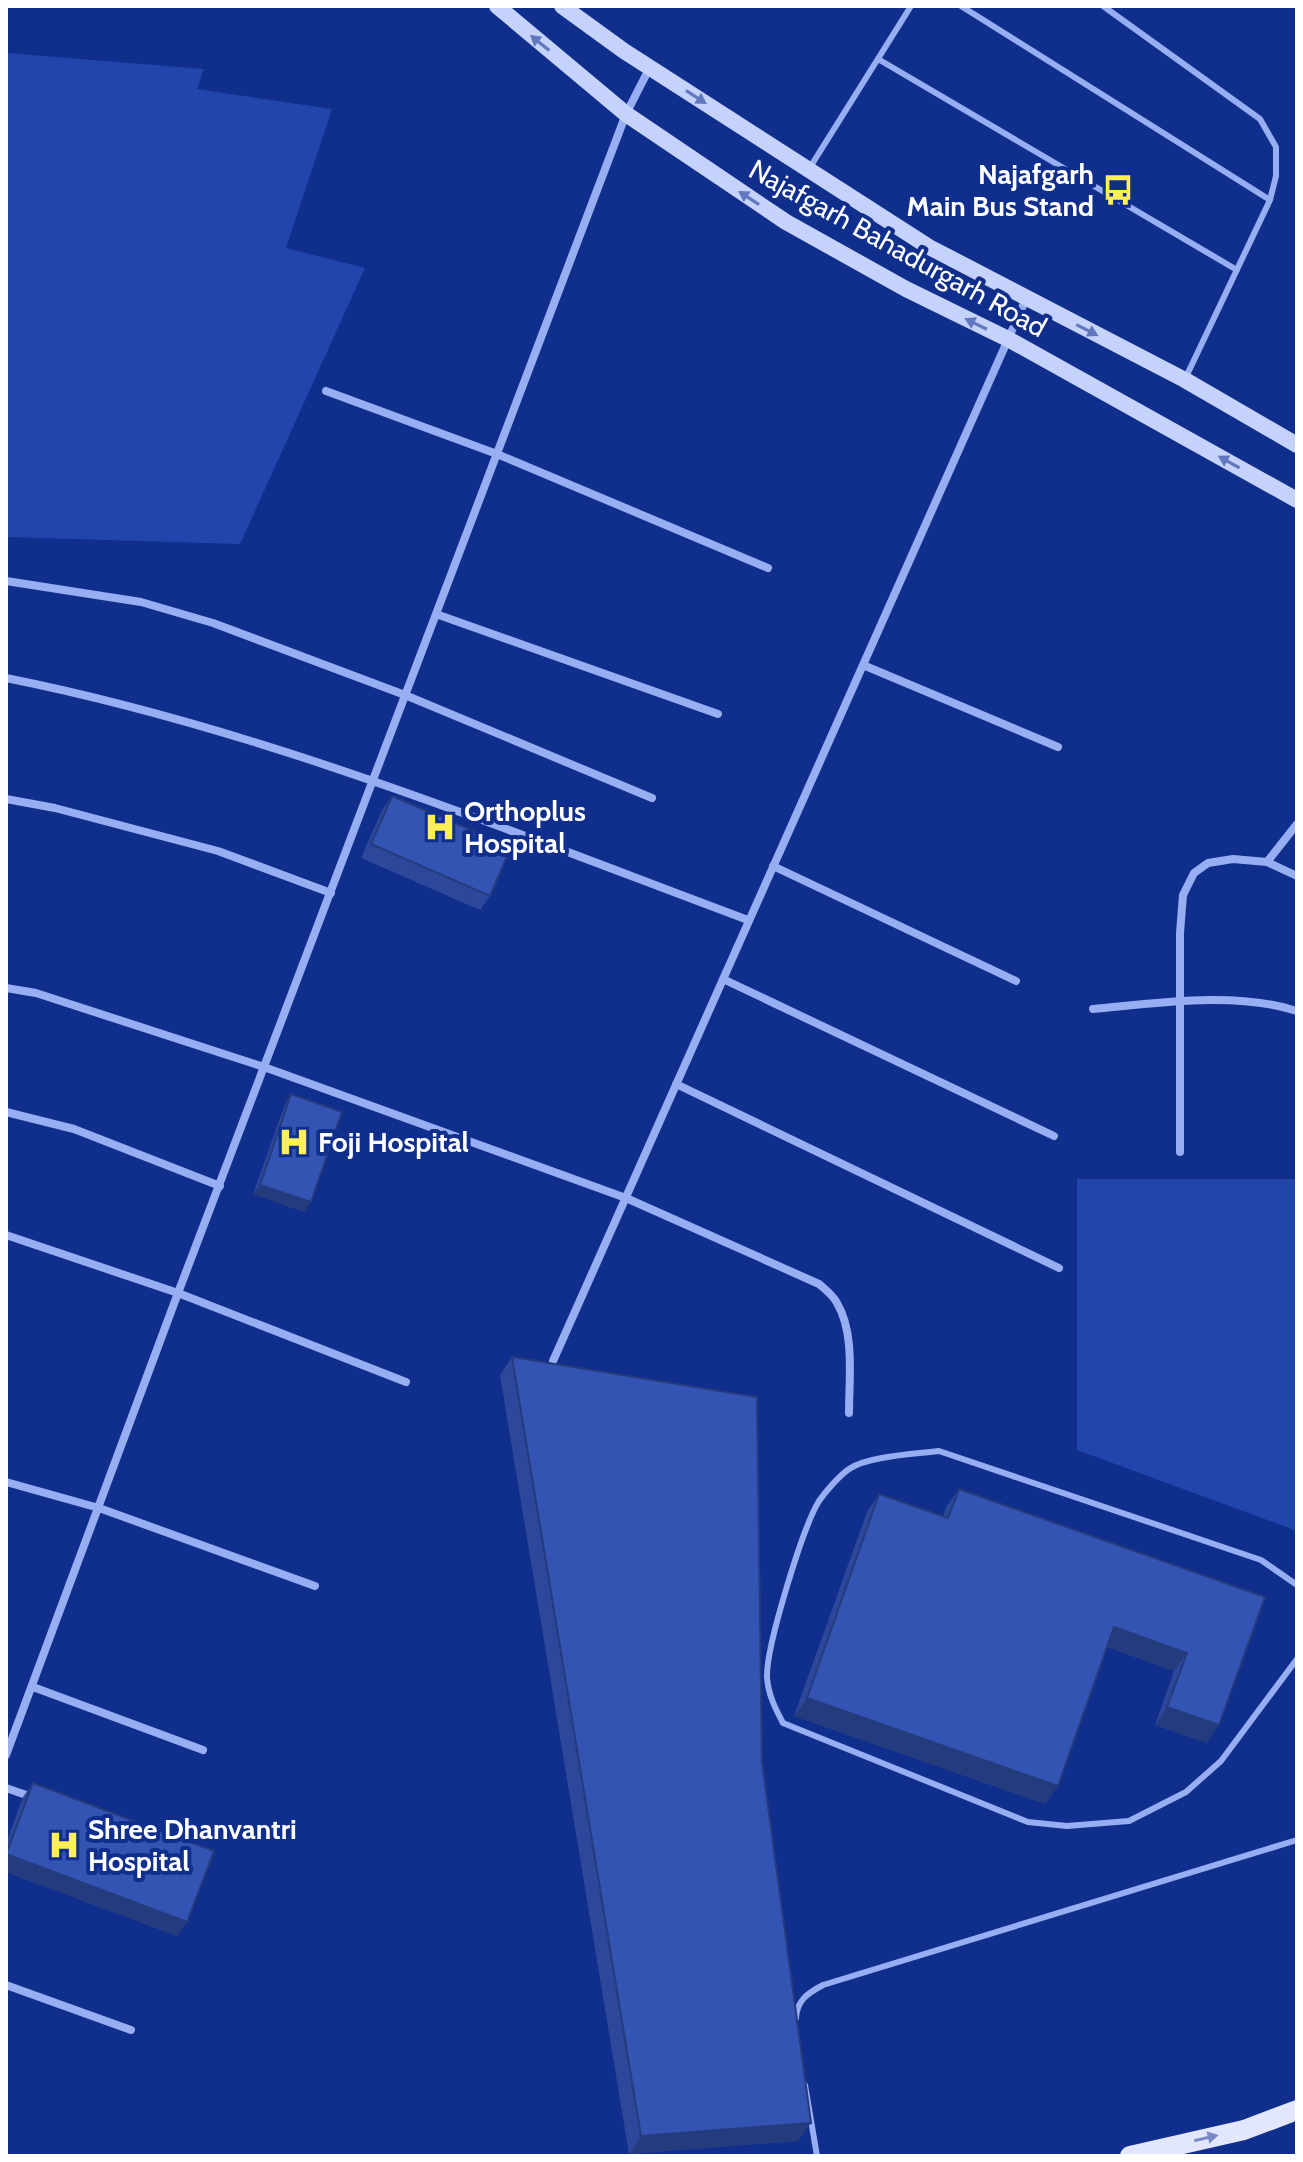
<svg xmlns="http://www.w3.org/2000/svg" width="1303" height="2162" font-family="Cabin,sans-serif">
<rect width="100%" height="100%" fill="#102e8c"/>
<path fill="#2245ab" d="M6 53 204 69 197 89 332 109 286 248 365 268 240 544 6 537Z
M1077 1179H1297V1531L1077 1450Z"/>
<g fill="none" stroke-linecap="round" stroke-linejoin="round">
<path stroke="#97aef2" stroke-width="6" d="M961 6 1270 200
M1103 6 1260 119 1276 147V176L1270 200 1186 377
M878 59 1237 270
M809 169 911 6
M1297 1585 1261 1560 939 1451C916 1454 867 1456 849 1469 839 1476 826 1491 819 1501 803 1527 766 1647 767 1677 768 1694 775 1708 783 1723L1028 1822 1067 1826 1129 1821 1186 1792 1221 1761 1297 1659
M796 2018C797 2000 808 1993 823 1985L1297 1840
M805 2085 817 2156"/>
<path stroke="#97aef2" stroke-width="8" d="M326 391 497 454 768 568
M6 581 141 602 213 623 405 695 652 798
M436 614 718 714
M863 665 1058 747
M6 678C262 729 504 829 748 920
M6 799 55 808 218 851 331 893
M1267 862 1297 824
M773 866 1016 981
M723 979 1054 1136
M6 988 36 993 264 1067 626 1198 819 1284C826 1290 833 1295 837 1303 855 1333 849 1379 849 1413
M1093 1009C1157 1003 1235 991 1297 1011
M676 1084 1059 1268
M6 1112 74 1129 220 1186
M1180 1152V933L1183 895 1194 873 1208 863 1233 859 1267 862 1297 876
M6 1235 178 1293 406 1382
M553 1361 1026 299
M6 1482 99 1508 315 1586
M33 1687 203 1750
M6 1755 178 1293 626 114 650 67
M6 1788 32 1797
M6 1985 131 2030"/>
<path stroke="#c5d2fc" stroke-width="16" d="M497 6 626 114 786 222 906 289 1008 339 1297 500
M562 6 624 51 929 247 1185 380 1297 445"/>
<path stroke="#e2e7ff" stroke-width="20" d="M1130 2156 1244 2130 1297 2110"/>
</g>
<path fill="#2d489a" d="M392 796 490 896 480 910 361 858 382 810Z
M291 1094 304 1212 253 1194 285 1104Z
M512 1357 762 1762 811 2123 798 2141 629 2154 500 1375Z
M959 1489 1265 1597 1207 1743 1155 1725 1174 1671 1107 1647 1058 1786 1045 1804 794 1716 867 1512 879 1494 943 1517 946 1507Z
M33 1783 187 1922 177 1936 6 1872V1843L23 1797Z"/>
<path fill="#243b7d" d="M260 1185 311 1202 304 1212 253 1194Z
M1114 1627 1187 1653 1174 1671 1101 1645Z
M807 1698 1058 1786 1045 1804 794 1716Z
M1167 1707 1219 1725 1207 1743 1155 1725Z
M6 1855 187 1922 177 1936 6 1872Z
M811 2123 798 2141 629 2154 641 2136Z"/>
<path fill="#3454b3" stroke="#243b7d" stroke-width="2" d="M392 796 511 847 490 896 371 844Z
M291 1094 342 1112 311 1202 260 1185Z
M512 1357 757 1397 762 1762 811 2123 641 2136Z
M959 1489 1265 1597 1219 1725 1167 1707 1187 1653 1114 1627 1058 1786 807 1698 879 1494 948 1518Z
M33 1783 214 1851 187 1922 6 1854Z"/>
<defs><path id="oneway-solid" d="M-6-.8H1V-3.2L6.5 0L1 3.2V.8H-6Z" transform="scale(2)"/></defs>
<g fill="#6178be">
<use href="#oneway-solid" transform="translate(540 43) rotate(-141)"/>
<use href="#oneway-solid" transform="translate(696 97) rotate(33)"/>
<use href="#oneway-solid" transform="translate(749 198) rotate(-147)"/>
<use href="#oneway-solid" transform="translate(976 324) rotate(-154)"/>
<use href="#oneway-solid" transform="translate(1087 330) rotate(27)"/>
<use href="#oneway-solid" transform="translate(1229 462) rotate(-151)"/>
</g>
<use fill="#798ac6" href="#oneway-solid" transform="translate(1206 2138) rotate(-13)"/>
<defs>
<symbol id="bus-bare" viewBox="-9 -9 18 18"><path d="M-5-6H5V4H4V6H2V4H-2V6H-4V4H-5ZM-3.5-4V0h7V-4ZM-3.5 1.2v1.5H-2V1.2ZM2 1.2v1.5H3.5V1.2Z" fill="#fff058" stroke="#102e8c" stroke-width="2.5" paint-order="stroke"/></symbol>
<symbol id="hospital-bare" viewBox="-9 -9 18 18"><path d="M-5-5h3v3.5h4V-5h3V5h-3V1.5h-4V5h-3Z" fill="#fff058" stroke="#102e8c" stroke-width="2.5" paint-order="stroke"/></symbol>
</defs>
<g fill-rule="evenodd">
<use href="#bus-bare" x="1096" y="168" width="44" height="44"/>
<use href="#hospital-bare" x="418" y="805" width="44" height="44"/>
<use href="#hospital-bare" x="272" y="1120" width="44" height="44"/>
<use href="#hospital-bare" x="42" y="1823" width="44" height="44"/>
</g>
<g text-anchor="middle" stroke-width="8" stroke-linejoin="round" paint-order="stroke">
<g font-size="28" font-weight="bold" fill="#fff" stroke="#102e8c" text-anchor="start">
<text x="1094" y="184" text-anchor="end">Najafgarh<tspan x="1094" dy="32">Main Bus Stand</tspan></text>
<text x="464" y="821">Orthoplus<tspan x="464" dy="32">Hospital</tspan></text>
<text x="318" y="1152">Foji Hospital</text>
<text x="88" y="1839">Shree Dhanvantri<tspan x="88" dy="32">Hospital</tspan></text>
</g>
<g font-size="28" fill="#fff" stroke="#102e8c">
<text transform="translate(898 248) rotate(29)" y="10">Najafgarh Bahadurgarh Road</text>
</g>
</g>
<rect width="1303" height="2162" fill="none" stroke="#ffffff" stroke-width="16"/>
</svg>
